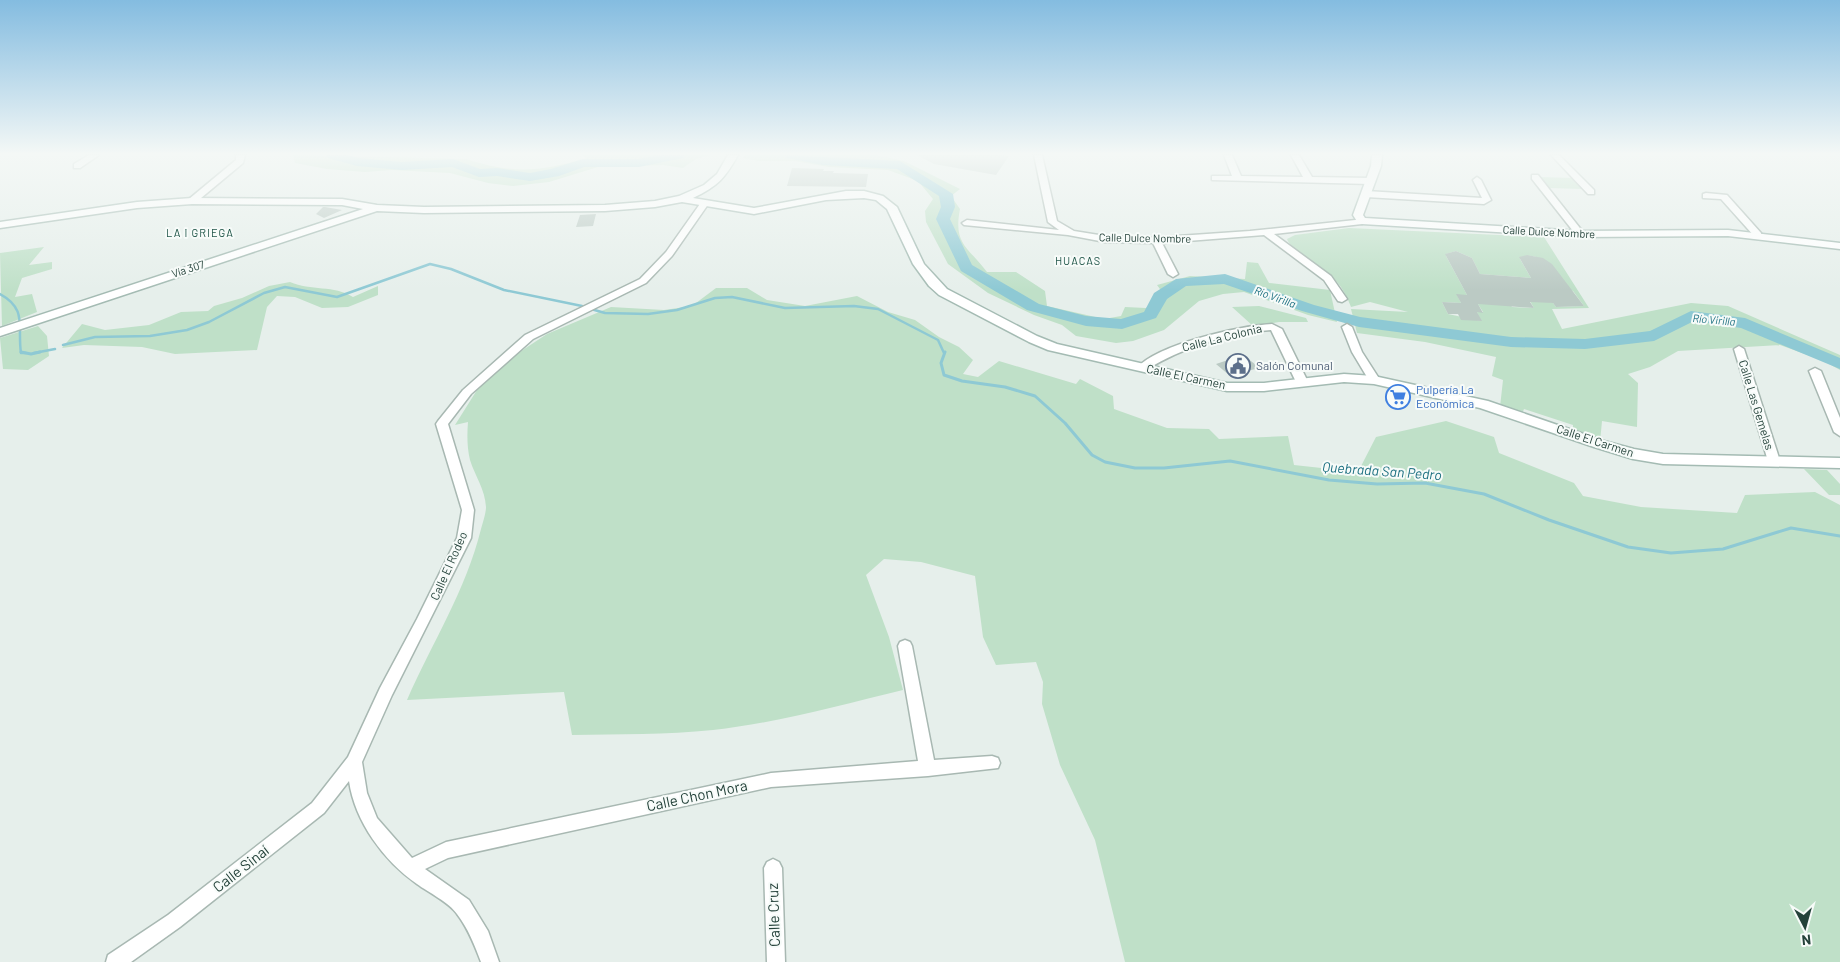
<svg xmlns="http://www.w3.org/2000/svg" width="1840" height="962" font-family="Barlow,sans-serif">
<rect width="100%" height="100%" fill="#e6efeb"/>
<path fill="#bfe0c8" fill-rule="evenodd" d="M293 155 466 159C513 174 539 172 587 158L582 155H711L696 159 683 168 663 165 598 167 549 182 513 186 488 183 450 173 392 170 365 172 327 169 295 163Z
M745 155H876L904 161 960 189 951 196 960 209C953 244 968 247 987 272H1016L1045 291 1047 306 1104 319 1121 316 1125 307 1146 308 1165 296 1157 285 1190 276 1245 279 1247 262 1258 263 1269 283 1330 290 1337 322 1308 315 1244 292 1223 294 1199 301 1164 330 1133 341 1116 343 1076 336 1062 325 1034 315 988 293 948 264 926 222 925 211 933 199 918 181 888 170 829 167 795 161H759L743 158Z
M1539 177 1574 178 1584 189 1548 188Z
M1349 228 1544 237 1589 308 1552 309 1562 329 1691 303 1728 306 1840 355V370L1824 361 1780 345 1678 351 1650 367 1628 374 1638 383 1637 427 1602 421 1600 442 1573 432V425L1524 409 1522 414 1500 407 1503 380 1492 376 1496 357 1425 342 1357 333 1351 309 1408 312 1370 302 1351 307C1347 296 1341 285 1332 277 1322 268 1290 250 1287 239L1295 235ZM1456 251 1472 258 1480 274 1531 278 1520 259 1521 257C1544 250 1556 274 1570 290L1573 291 1584 306 1556 307 1553 303 1527 296 1534 308 1512 307 1503 292 1478 304 1483 312H1477L1481 321 1448 314 1442 302 1461 303 1457 295H1467L1446 256V254Z
M44 247 29 265 52 262V269L22 278 15 297 32 294 37 312 2 326 0 253Z
M290 282C311 291 334 285 353 297L378 286V295L348 307 322 308 295 297 277 296 267 307 257 350 175 354 142 347 84 345 62 348 82 324 105 330 149 325 181 312 208 311 214 306 242 298 269 286Z
M716 288H747L767 300 805 306 857 296 888 312 915 320 939 337 959 347 973 360 963 374 978 377 999 361 1076 384 1080 379 1113 396 1114 409 1167 428 1209 429 1219 439 1288 436 1294 465 1358 472 1376 437 1446 421 1494 437 1499 453 1574 483 1583 496 1641 507 1737 513 1745 495 1815 492 1840 505V962H1125L1095 840 1060 765 1042 704 1043 682 1036 662 996 665 983 637 975 576 921 562 884 559 866 575 889 637 903 690C841 705 776 723 713 730 666 735 619 734 572 735L564 692 407 700C432 643 466 590 481 529 483 522 486 513 486 507 485 489 475 476 470 460 467 447 467 435 468 422L455 425 477 390 503 363 547 334 611 307 664 310 692 306Z
M1259 306 1306 318 1308 322H1279L1253 326 1232 307Z
M38 326 47 336 49 356 28 370 3 369 0 338Z
M1804 469 1827 470 1840 484V495H1829Z"/>
<g fill="none" stroke-linecap="round" stroke-linejoin="round">
<path stroke="#8ec9d4" stroke-width="2.5" d="M0 294C28 309 17 327 21 353H26
M591 309 605 313 648 314 677 310 715 298 732 297 785 308 854 306 878 309 938 340 944 353
M63 345 95 337 150 336 187 330 209 322 264 293 285 287 337 297 430 264 451 269 504 290 582 306
M34 353 55 349"/>
<path stroke="#8ec9d4" stroke-width="3" d="M21 352 31 354 40 352
M945 352 941 363 944 375 962 381 1005 387 1035 396 1065 423 1092 455 1105 462 1135 468H1164L1230 461 1329 480 1377 484 1425 483 1484 494 1549 520 1628 547 1671 553 1723 549 1791 528 1840 536"/>
<path fill="#8ec9d4" fill-rule="evenodd" d="M326 155H347L358 158 402 162 453 159 480 169 497 168 530 173 551 169 583 159H639L659 155H685L683 158 639 167H584L559 176 530 181 497 176 479 177 452 167 402 170 357 166 328 158Z
M785 155 900 161 953 194 955 207 950 219 972 265 1039 304 1086 316 1121 319 1144 312 1154 293 1176 279 1225 274 1314 305 1360 317 1511 337 1585 339 1650 331 1691 311 1745 318 1840 358V369L1741 328 1694 321 1654 341 1585 349 1511 347 1359 327 1302 311 1224 284 1186 286 1167 299 1156 318 1122 329 1086 326 1027 310 961 271 936 219 941 207 939 196 897 169 823 165 787 158Z"/>
</g>
<path fill="#bbcac4" d="M917 155H1000L1009 156 996 175 934 164Z
M792 168 824 169 823 171H834L833 173 868 174 866 187 787 186Z
M323 207H325L342 210 324 218 316 214Z
M596 214 593 226 576 227 580 215Z
M1456 251 1472 258 1480 274 1531 278 1519 257 1527 255 1543 258 1552 264 1584 306 1556 307 1553 303 1530 302 1534 308 1478 304 1483 313 1477 312 1482 321 1461 320 1458 314H1448L1442 302 1461 303 1456 294 1467 295 1445 254Z
M1243 355 1260 368 1229 375 1216 364Z
M1393 390 1409 394 1401 406 1385 401Z"/>
<g fill="none" stroke-linecap="round" stroke-linejoin="round">
<defs>
<path id="street" d="M89 155H99L80 168H74V164Z
M236 155H245L243 163 195 203H189V199L236 160Z
M1034 155H1042L1057 221 1074 231 1105 236 1149 238 1250 231 1365 219 1367 221 1362 224 1274 234 1331 276 1347 299 1342 302 1338 301 1324 280 1264 235 1162 243 1178 274 1173 277 1168 274 1153 243 1105 242 1068 235 964 225 962 223 967 220 1059 230 1048 222Z
M1224 155H1232L1241 176 1303 177 1291 155H1299L1312 177 1371 178 1375 181 1371 184 1212 180V176H1232Z
M1551 155H1559L1594 190V194H1588Z
M1532 175H1538L1583 232V236H1577L1532 179Z
M1477 177 1481 180 1491 200 1484 204 1366 197 1362 194 1366 191 1482 198 1473 180Z
M1706 193 1727 195 1761 233V237H1755L1721 199 1703 198V194Z
M702 201 709 203 672 256 646 283 533 339 471 394 448 424 474 510 471 538 392 695 362 762 367 793 377 818 412 858 446 842 771 773 918 761 898 646 900 642 905 640 910 642 912 646 934 760 992 756 998 758 1000 763 998 768 928 776 771 787 448 858 425 869 469 900 488 931 499 962H481C475 946 468 928 457 914 450 903 428 892 417 884 384 861 355 822 349 781L324 813 180 927 131 962H106L108 955 168 915 312 803 348 757 380 688 417 619 457 538 462 510 436 424 438 421 463 390 525 335 640 279 666 252Z
M1272 324 1282 329 1308 382 1306 384H1298L1296 382 1271 330C1228 333 1183 347 1146 370L1142 371 1137 368C1158 344 1240 326 1272 324Z
M1347 324 1352 327 1362 352 1380 380 1378 382H1370L1352 352 1342 327Z
M1739 346 1744 349 1780 461 1778 464 1774 465 1768 461 1734 349Z
M1815 368 1821 371 1840 418V436L1834 432 1809 371Z
M773 859 779 862 782 868 785 962H767L764 868 767 862Z"/>
<path id="secondary" d="M728 155H738C725 178 718 186 693 198L754 208 846 191H864L883 196 897 207 924 264 947 289 1037 336 1057 344 1227 383H1264L1344 374 1374 376 1488 401 1604 441 1634 449 1663 454 1840 458V468L1663 464 1633 459 1594 447 1480 408 1374 384 1344 382 1264 391H1227L1048 350 1029 342 939 295 929 286 913 264 887 209 876 200 864 198 826 200 754 214 682 202 655 207 605 211 424 213 377 211 0 336V328L363 209 342 205 192 204 137 208 0 228V222L137 202 192 198 342 199 377 205 424 207 605 205 655 201 679 196 704 185 717 174Z
M1372 155H1382L1381 166 1363 215 1365 218 1580 231 1728 230 1840 243V249L1728 236 1580 237 1362 224 1358 223 1353 215 1371 166Z"/>
</defs>
<use href="#street" stroke="#a8b8b2" stroke-width="3"/>
<use href="#secondary" stroke="#a4bbb3" stroke-width="3"/>
<use href="#street" fill="#fff" fill-rule="evenodd"/>
<use href="#secondary" fill="#fff" fill-rule="evenodd"/>
</g>
<linearGradient id="sky" x2="0" y2="1"><stop stop-color="#84bce0"/><stop offset="0.53" stop-color="#f4f8f6"/><stop offset="1" stop-color="#f4f8f6" stop-opacity="0"/></linearGradient>
<rect width="1840" height="290" fill="url(#sky)"/>
<defs>
<symbol id="civic-ring" viewBox="-11 -11 22 22"><circle r="9.5" fill="#f7fbf9" stroke="#5c6f8a" stroke-width="1.5"/><path d="M-.6-6.5H3V-4.5H.6V-3L4-1V1h2V6H-6V1h2V-1L-.6-3ZM-1.2 2.5V6h2.4V2.5Z" fill="#5c6f8a"/></symbol>
<symbol id="supermarket-ring" viewBox="-11 -11 22 22"><circle r="9.5" fill="#f7fbf9" stroke="#3f7fe0" stroke-width="1.5"/><path d="M-6-5.5h2.5l.6 2H6L4.5 2H-2.5L-4.4-4H-6ZM-1.5 3.2a1.3 1.3 0 1 0 .1 0ZM3 3.2a1.3 1.3 0 1 0 .1 0Z" fill="#3f7fe0"/></symbol>
</defs>
<g fill-rule="evenodd">
<use href="#civic-ring" x="1224" y="352" width="28" height="28"/>
<use href="#supermarket-ring" x="1384" y="383" width="28" height="28"/>
</g>
<g text-anchor="middle" stroke-width="4" stroke-linejoin="round" paint-order="stroke">
<g font-size="11" fill="#24423a" stroke="#f7fbf9">
<text transform="translate(1549 232) rotate(3)" y="4">Calle Dulce Nombre</text>
<text transform="translate(1145 238) rotate(1)" y="4">Calle Dulce Nombre</text>
<text transform="translate(188 269) rotate(-18)" y="4">Vía 307</text>
</g>
<g font-size="11" letter-spacing="1" fill="#1f5548" stroke="#f7fbf9">
<text x="200" y="237">LA I GRIEGA</text>
<text x="1078" y="265">HUACAS</text>
</g>
<g font-size="11" font-style="italic" fill="#1c6f80" stroke="#f7fbf9">
<text transform="translate(1275 297) rotate(20)" y="4">Río Virilla</text>
<text transform="translate(1714 320) rotate(5)" y="4">Río Virilla</text>
</g>
<g font-size="12" fill="#24423a" stroke="#f7fbf9">
<text transform="translate(1222 338) rotate(-14)" y="4">Calle La Colonia</text>
<text transform="translate(1186 377) rotate(12)" y="4">Calle El Carmen</text>
<text transform="translate(1756 405) rotate(73)" y="4">Calle Las Gemelas</text>
<text transform="translate(1595 441) rotate(18)" y="4">Calle El Carmen</text>
<text transform="translate(449 566) rotate(-66)" y="4">Calle El Rodeo</text>
</g>
<g font-size="12" fill="#4e5e75" stroke="#f7fbf9" text-anchor="start">
<text x="1256" y="370">Salón Comunal</text>
</g>
<g font-size="12" fill="#366cbe" stroke="#f7fbf9" text-anchor="start">
<text x="1416" y="394">Pulpería La<tspan x="1416" dy="14">Económica</tspan></text>
</g>
<g font-size="14" font-style="italic" fill="#1c6f80" stroke="#f7fbf9">
<text transform="translate(1382 471) rotate(4)" y="5">Quebrada San Pedro</text>
</g>
<g font-size="15" fill="#24423a" stroke="#f7fbf9">
<text transform="translate(697 796) rotate(-12)" y="5">Calle Chon Mora</text>
<text transform="translate(241 869) rotate(-38)" y="5">Calle Sinaí</text>
<text transform="translate(774 915) rotate(-92)" y="5">Calle Cruz</text>
</g>
</g>
<g transform="translate(1805 927) rotate(174)" stroke="#f7fbf9" stroke-width="4" paint-order="stroke">
<path d="M0-4L9 19L0 12L-9 19Z" fill="#24423a"/>
<text y="-8" font-size="14" font-weight="bold" text-anchor="middle" fill="#24423a">N</text>
</g>
</svg>
